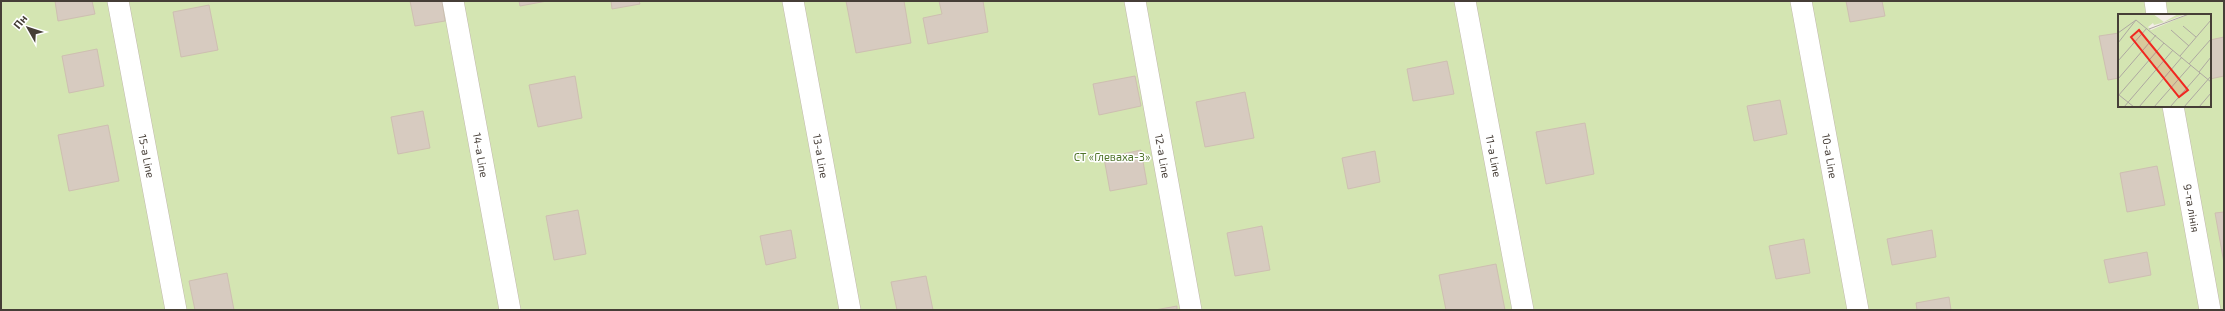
<svg xmlns="http://www.w3.org/2000/svg" width="2225" height="311" font-family="'Exo 2',sans-serif">
<style>
.green{fill:#d4e5b2;fill-rule:evenodd}
.building{fill:#d7cbc0;stroke:#cebfb1}
.lines{fill:none;stroke-linecap:round;stroke-linejoin:round}
.lane-casing{stroke:#c1b8ad;stroke-width:22}
.lane{stroke:#fff;stroke-width:21}
.labels{text-anchor:middle;dominant-baseline:central;stroke-width:3;stroke-linejoin:round;paint-order:stroke}
.street-label{font-size:11px;fill:#463e37;stroke:#fff}
.park-label{font-size:11px;fill:#50752c;stroke:#fff}
.inset-road{fill:none;stroke:#aea8a1;stroke-width:1}
.view{fill:#f02821;fill-opacity:0.15;stroke:#f02821;stroke-width:2}
.inset-edge{fill:none;stroke:#463e37;stroke-width:2}
</style>
<rect width="100%" height="100%" fill="#f3eee7"/>
<path class="green" d="M1 1H2224V310H1ZM2119 15H2210V106H2119Z"/>
<path class="building" d="M55 1H92L95 14 58 21Z
M410 1H442L445 21 415 26Z
M519 1H547L520 6Z
M611 1H639L640 4 612 9Z
M846 1H904L911 43 856 53Z
M939 1H983L988 32 928 44 923 18 942 14Z
M1846 1H1882L1885 16 1850 22Z
M209 5 218 50 181 57 173 12Z
M2119 33V78L2108 80 2099 36Z
M2224 37V76L2210 79V40Z
M97 49 104 86 69 93 62 56Z
M1447 61 1454 94 1413 101 1407 69Z
M575 76 582 118 538 127 529 85Z
M1135 76 1141 106 1099 115 1093 84Z
M1245 92 1254 138 1205 147 1196 102Z
M1780 100 1787 134 1754 141 1747 106Z
M423 111 430 148 398 154 391 117Z
M1585 123 1594 174 1546 184 1536 132Z
M108 125 119 181 69 191 58 135Z
M1141 150 1147 184 1110 191 1104 158Z
M1375 151 1380 182 1348 189 1342 158Z
M2157 166 2165 205 2127 212 2120 173Z
M578 210 586 254 554 260 546 216Z
M2224 212V263L2215 213Z
M1262 226 1270 270 1235 276 1227 233Z
M791 230 796 258 766 265 760 236Z
M1932 230 1936 257 1892 265 1887 239Z
M1804 239 1810 273 1776 279 1769 246Z
M2147 252 2151 275 2109 283 2104 260Z
M1496 264 1505 310H1446L1439 275Z
M227 273 234 310H195L189 281Z
M926 276 933 310H897L891 282Z
M1949 297 1951 310H1917L1916 303Z
M1177 306V310H1155Z"/>
<g class="lines">
<defs>
<path id="lane" d="M118 1 176 310
M453 1 510 310
M793 1 850 310
M1135 1 1191 310
M1465 1 1523 310
M1801 1 1858 310
M2155 1 2157 15
M2173 106 2210 310"/>
</defs>
<use href="#lane" class="lane-casing"/>
<use href="#lane" class="lane"/>
</g>
<g class="labels">
<g class="street-label">
<text transform="translate(481 155) rotate(80)">14-a Line</text>
<text transform="translate(147 156) rotate(79)">15-a Line</text>
<text transform="translate(821 156) rotate(80)">13-a Line</text>
<text transform="translate(1163 156) rotate(80)">12-a Line</text>
<text transform="translate(1494 156) rotate(79)">11-a Line</text>
<text transform="translate(1830 156) rotate(80)">10-a Line</text>
<text transform="translate(2192 208) rotate(80)">9-та лінія</text>
</g>
<g class="park-label">
<text x="1112" y="156">СТ «Глеваха-3»</text>
</g>
</g>
<g transform="translate(2118 14)">
<rect width="93" height="93" fill="#f3eee7"/>
<path d="M0 0H35L46 8 60 0H68L47 8 36 11 35 9 30 13 33 16 71 0H93V93H0Z" fill="#d4e5b2"/>
<path class="inset-road" d="M18 6 93 68M65 12 78 23M31 15 71 0M53 16 71 32M0 19 18 6M0 29 18 6M62 42 93 6M0 47 29 14M71 50 93 25M81 58 93 43M0 65 38 21M1 81 16 93M0 82 46 29M6 93 55 36M21 93 64 43M36 93 73 51M52 93 82 59M66 93 93 62M81 93 93 79"/>
<path class="view" d="M21 16 70 76 61 83 13 23Z"/>
<rect width="93" height="93" class="inset-edge"/>
</g>
<rect width="2225" height="311" fill="none" stroke="#463e37" stroke-width="4"/>
<g transform="translate(28 28) rotate(309)" stroke="#ffffff" stroke-width="3" paint-order="stroke">
<path d="M0-3L7 15L0 10L-7 15Z" fill="#463e37"/>
<text y="-6" font-size="11" font-weight="bold" text-anchor="middle" fill="#463e37">Пн</text>
</g>
</svg>
